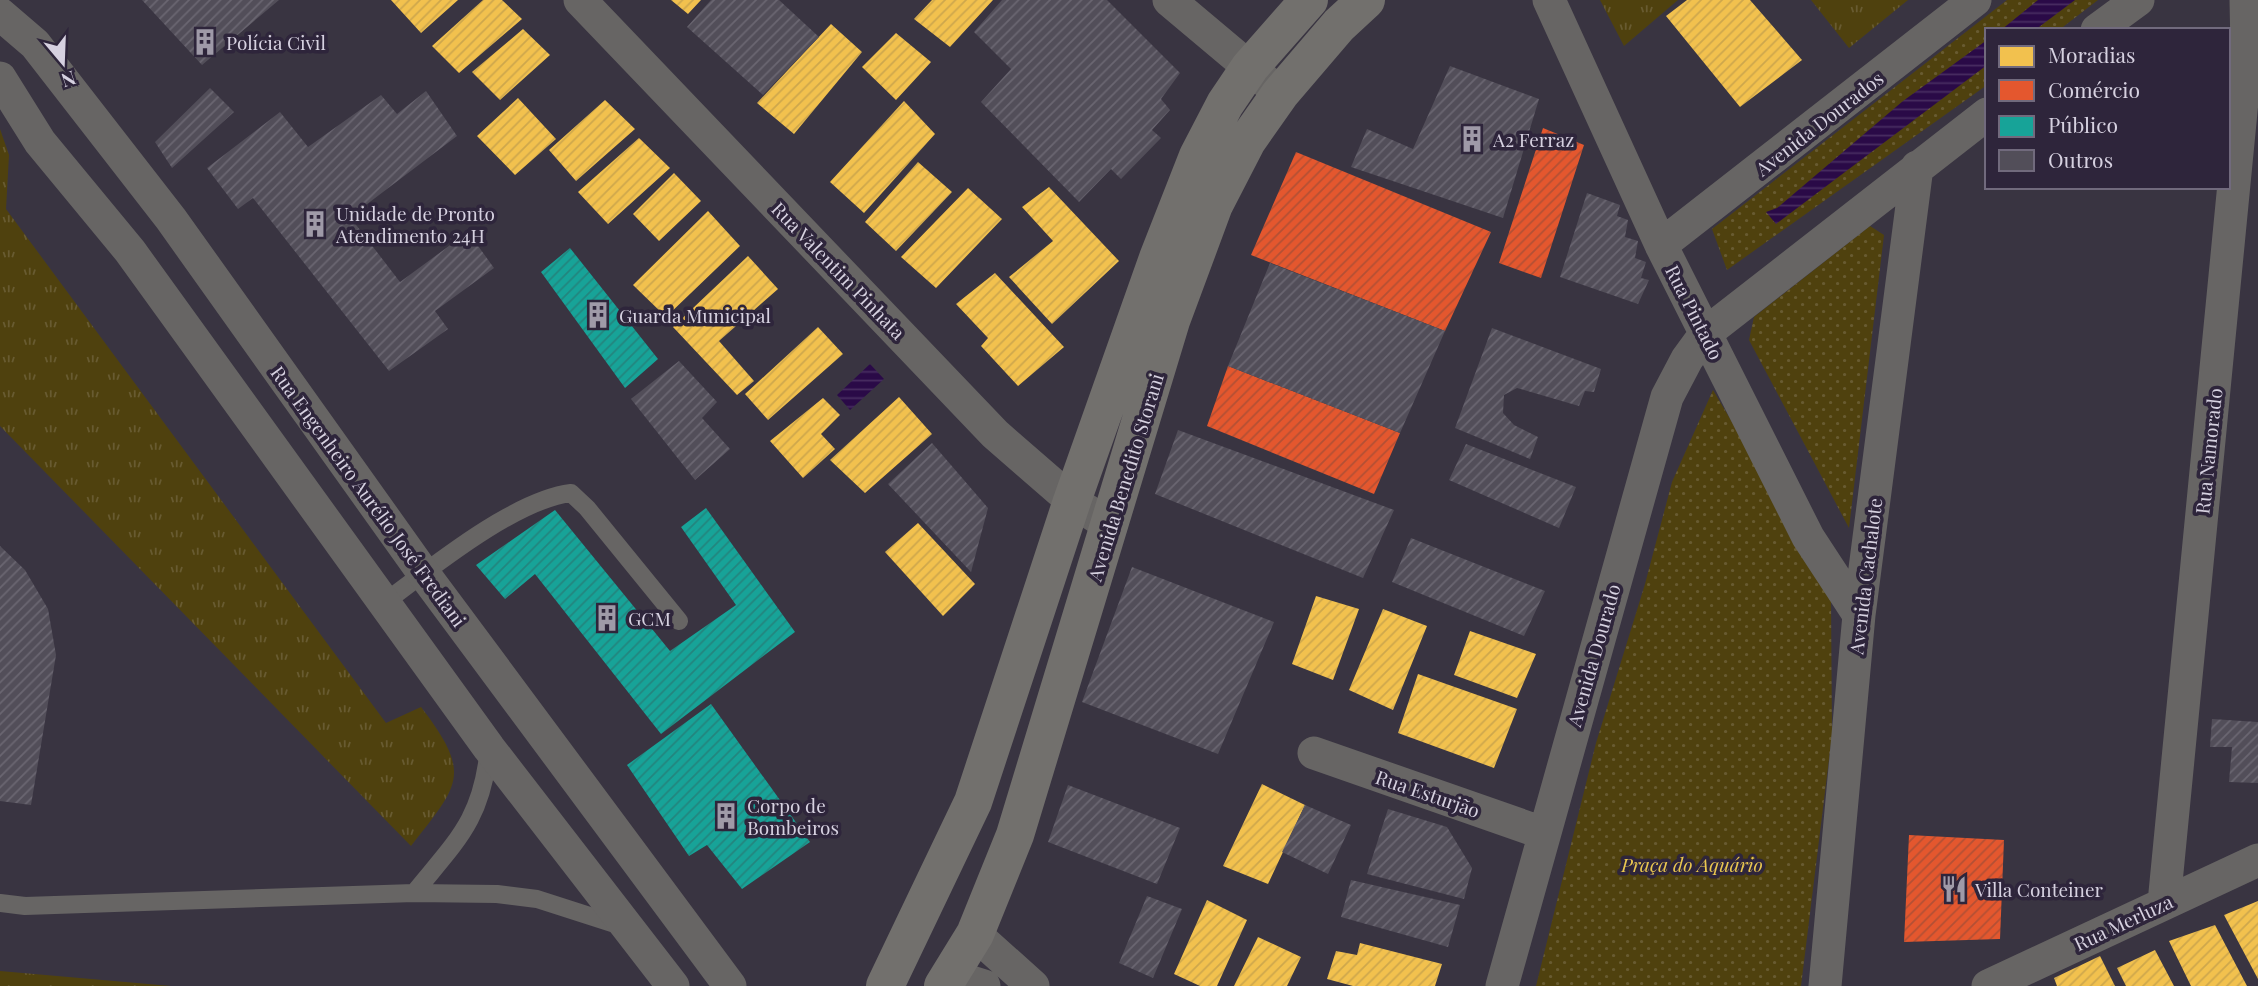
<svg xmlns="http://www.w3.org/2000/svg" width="2258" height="986" font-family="'Playfair Display',serif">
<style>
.grass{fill:url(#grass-tufts)}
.park{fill:url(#park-dots)}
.water{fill:url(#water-rules)}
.homes{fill:url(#homes-hatch)}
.shops{fill:url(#shops-hatch)}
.public{fill:url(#public-hatch)}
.building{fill:url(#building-hatch)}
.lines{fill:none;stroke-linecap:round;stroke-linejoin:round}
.lane{stroke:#676564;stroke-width:18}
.street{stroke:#676564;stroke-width:33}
.secondary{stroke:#72706d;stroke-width:38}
.labels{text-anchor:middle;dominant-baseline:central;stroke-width:7;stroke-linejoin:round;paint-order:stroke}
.poi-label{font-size:19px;fill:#d6d1e0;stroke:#2e253b;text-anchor:start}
.street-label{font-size:19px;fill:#d6d1e0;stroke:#2e253b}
.park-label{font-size:19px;font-style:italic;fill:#eac750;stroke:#2e253b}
</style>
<defs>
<pattern id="grass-tufts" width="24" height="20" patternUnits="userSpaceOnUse" patternTransform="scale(1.75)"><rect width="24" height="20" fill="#4f410e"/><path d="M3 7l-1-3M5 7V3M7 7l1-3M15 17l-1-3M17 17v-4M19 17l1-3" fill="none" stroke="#685b31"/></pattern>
<pattern id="park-dots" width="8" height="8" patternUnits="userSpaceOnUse" patternTransform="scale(1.75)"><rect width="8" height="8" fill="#4f410e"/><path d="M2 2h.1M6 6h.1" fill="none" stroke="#685b31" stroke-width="1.8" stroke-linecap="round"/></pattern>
<pattern id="water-rules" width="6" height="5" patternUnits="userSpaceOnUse" patternTransform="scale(1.75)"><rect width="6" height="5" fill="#2a0a47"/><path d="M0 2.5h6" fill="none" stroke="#482d61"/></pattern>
<pattern id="homes-hatch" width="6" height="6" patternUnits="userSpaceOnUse" patternTransform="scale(1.75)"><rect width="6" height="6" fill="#f2c14e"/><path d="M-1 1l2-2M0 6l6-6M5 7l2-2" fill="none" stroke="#cea74c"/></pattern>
<pattern id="shops-hatch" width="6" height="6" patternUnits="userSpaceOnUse" patternTransform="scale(1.75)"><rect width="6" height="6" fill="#e4572e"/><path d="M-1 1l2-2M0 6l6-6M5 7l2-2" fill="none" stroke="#b35034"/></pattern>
<pattern id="public-hatch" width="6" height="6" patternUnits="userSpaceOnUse" patternTransform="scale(1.75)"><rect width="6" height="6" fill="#17a398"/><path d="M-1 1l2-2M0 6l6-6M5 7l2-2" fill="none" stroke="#23857e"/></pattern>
<pattern id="building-hatch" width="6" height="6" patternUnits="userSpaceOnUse" patternTransform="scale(1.75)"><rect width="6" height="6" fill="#524e59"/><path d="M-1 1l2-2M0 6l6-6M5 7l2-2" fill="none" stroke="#6a6671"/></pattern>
</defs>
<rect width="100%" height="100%" fill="#393441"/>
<path class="grass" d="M1600 0H1678L1624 46Z
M1811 0H1908L1849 48Z
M0 129 9 155 6 209 386 723 421 707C473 775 459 784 411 846L0 426Z
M0 971 171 986H0Z"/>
<path class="park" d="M2007 0H2098L2059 30H1987V85L1727 270 1712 229Z
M1870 226 1884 235 1849 528 1749 340 1754 317Z
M1713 390 1767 481 1831 601 1832 735 1801 986H1536L1596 743 1645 584 1672 482Z"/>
<path class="water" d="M2038 0H2075L2035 30H2001Z
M1987 40V65L1776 224 1766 212 1777 208 1903 101Z
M870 364 884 379 850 410 837 395Z"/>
<path class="homes" d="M391 0H458L421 33Z
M483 0H502L522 19 459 73 432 46Z
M671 0H701L688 14Z
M932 0H993L950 47 914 19Z
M1687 0H1750L1802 60 1740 107 1666 16Z
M831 24 862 52 794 134 757 103Z
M523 29 550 55 500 100 472 72Z
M896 33 931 62 896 100 862 67Z
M518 98 556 139 515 175 477 136Z
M605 100 635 129 576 181 549 150Z
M904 101 935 134 864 213 830 182Z
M639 138 670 168 608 224 578 192Z
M918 162 952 192 896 251 865 222Z
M674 173 701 201 659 241 633 214Z
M1049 187 1119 261 1052 324 1009 277 1053 241 1022 207Z
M968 188 1002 219 936 288 901 257Z
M708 211 740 246 666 317 633 285Z
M748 256 778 289 719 341 754 381 737 395 673 327Z
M995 273 1064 347 1018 386 981 346 988 338 956 304Z
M818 327 843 354 768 420 745 394Z
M899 397 932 434 865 493 830 460Z
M823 398 840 415 821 434 835 449 803 478 770 441Z
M918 523 975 584 943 616 885 552Z
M1316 596 1359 609 1333 680 1292 664Z
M1383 609 1427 626 1393 710 1349 690Z
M1470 631 1536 654 1517 698 1454 675Z
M1418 674 1517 709 1494 768 1398 733Z
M1262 784 1305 805 1268 884 1223 866Z
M1207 900 1247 920 1217 986H1200L1174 974Z
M2258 901V979L2224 915Z
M2215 925 2247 986H2191L2169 941Z
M1258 937 1301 957 1287 986H1234Z
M1360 943 1442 964 1435 986H1353L1327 979 1336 951 1357 955Z
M2155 950 2174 986H2126L2117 968Z
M2100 956 2115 986H2057L2054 978Z"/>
<path class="shops" d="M1543 128 1584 145 1541 278 1499 263Z
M1296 152 1491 232 1445 331 1251 255Z
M1228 366 1400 433 1374 494 1207 426Z
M1909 835 2004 840 2000 939 1904 942Z"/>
<path class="public" d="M570 248 658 359 625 388 541 272Z
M706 508 795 632 661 734 535 574 505 599 476 565 555 510 670 651 736 605 681 527Z
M711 704 810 842 742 889 707 845 689 856 627 765Z"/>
<path class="building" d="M142 0H279L202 65Z
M711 0H779L819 37 763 95 687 27Z
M1002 0H1107L1180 73 1161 99 1170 110 1152 130 1161 138 1121 179 1111 169 1079 202 981 102 1011 69 974 32Z
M1450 66 1539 99 1503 218 1351 167 1367 129 1413 149Z
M210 88 234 112 172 168 155 142Z
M426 91 457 136 350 217 400 282 468 232 494 268 435 311 448 329 389 371 253 198 238 209 207 168 280 112 308 147 381 95 397 114Z
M1587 193 1620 205 1617 216 1628 220 1625 237 1638 241 1635 258 1646 262 1641 278 1649 280 1638 304 1560 277Z
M1270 263 1445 331 1400 433 1228 366Z
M1492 328 1601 369 1594 392 1585 391 1579 406 1517 388 1504 395 1503 413 1514 425 1538 437 1530 459 1455 428Z
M679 361 717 402 702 418 730 449 695 480 631 399Z
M1178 430 1394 510 1363 578 1155 494Z
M932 443 988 508 971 572 888 484Z
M1466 444 1576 487 1559 528 1449 480Z
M1411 538 1545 591 1524 636 1392 582Z
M0 546 25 570 48 609 56 655 31 805 0 801Z
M1132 567 1274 622 1218 754 1082 702Z
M2212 719 2258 722V783L2229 782 2232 747H2210Z
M1068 785 1180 828 1157 884 1048 842Z
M1305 805 1351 825 1328 874 1282 852Z
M1388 809 1447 827 1472 868 1464 899 1367 874Z
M1351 880 1460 905 1448 947 1341 917Z
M1147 896 1182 909 1153 978 1119 963Z"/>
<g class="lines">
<path class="lane" d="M384 603C431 568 514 500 571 493L587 508 679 621
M414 893C457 840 482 820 489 748
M0 903 25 906 414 893 497 894 537 899 621 926"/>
<path class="street" d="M580 0 995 434 1072 501 1111 526
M1169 0 1269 84
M1549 0 1661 245 1808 537 1859 615
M0 14 35 44 171 219 424 574 730 986
M2097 30 2138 0
M0 78 40 142 130 251 489 748 673 986
M1661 245 1975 0
M1314 753 1543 833
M2164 903 2247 50 2246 0
M975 934 1033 986
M949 975 984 986
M1502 986 1667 397 1687 359 1706 333 1987 114
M1825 986 1859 615 1917 167
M1988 986 2258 860"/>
<path class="secondary" d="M885 986 973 802 1072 501 1158 258 1198 156 1225 104 1250 67 1309 0
M943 986 975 934 1015 835 1171 321 1214 205 1247 141 1280 94 1339 25 1366 0"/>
</g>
<defs>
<symbol id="building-bare" viewBox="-9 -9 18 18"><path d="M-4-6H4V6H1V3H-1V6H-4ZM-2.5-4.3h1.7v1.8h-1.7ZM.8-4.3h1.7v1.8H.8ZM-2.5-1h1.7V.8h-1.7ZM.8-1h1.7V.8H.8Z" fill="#9f9aa8" stroke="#2e253b" stroke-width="2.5" paint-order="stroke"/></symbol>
<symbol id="restaurant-bare" viewBox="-9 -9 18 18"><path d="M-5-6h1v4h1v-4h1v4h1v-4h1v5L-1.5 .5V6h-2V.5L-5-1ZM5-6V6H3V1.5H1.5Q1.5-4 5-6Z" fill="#9f9aa8" stroke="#2e253b" stroke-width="2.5" paint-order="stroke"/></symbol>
</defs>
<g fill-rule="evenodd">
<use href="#building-bare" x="186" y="23" width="38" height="38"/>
<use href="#building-bare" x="1453" y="120" width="38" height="38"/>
<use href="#building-bare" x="296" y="205" width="38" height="38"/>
<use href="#building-bare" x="579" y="296" width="38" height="38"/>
<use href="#building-bare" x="588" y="599" width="38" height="38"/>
<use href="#building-bare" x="707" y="797" width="38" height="38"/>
<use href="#restaurant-bare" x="1935" y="870" width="38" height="38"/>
</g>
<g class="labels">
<g class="poi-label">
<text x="226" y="42">Polícia Civil</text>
<text x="1493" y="139">A2 Ferraz</text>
<text x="336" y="213">Unidade de Pronto<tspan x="336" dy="22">Atendimento 24H</tspan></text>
<text x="619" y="315">Guarda Municipal</text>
<text x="628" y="618">GCM</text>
<text x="747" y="805">Corpo de<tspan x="747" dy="22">Bombeiros</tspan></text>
<text x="1975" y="889">Villa Conteiner</text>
</g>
<g class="street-label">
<text transform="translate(1819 123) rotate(-38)">Avenida Dourados</text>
<text transform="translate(839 270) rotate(46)">Rua Valentim Pinhata</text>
<text transform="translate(1695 312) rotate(63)">Rua Pintado</text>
<text transform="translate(2208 451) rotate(-84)">Rua Namorado</text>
<text transform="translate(1125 477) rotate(-73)">Avenida Benedito Storani</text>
<text transform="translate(369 496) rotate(54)">Rua Engenheiro Aurélio José Frediani</text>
<text transform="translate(1865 576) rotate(-83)">Avenida Cachalote</text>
<text transform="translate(1593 655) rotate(-74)">Avenida Dourado</text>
<text transform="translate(1428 793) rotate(19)">Rua Esturjão</text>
<text transform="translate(2123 922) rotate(-25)">Rua Merluza</text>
</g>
<g class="park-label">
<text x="1692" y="864">Praça do Aquário</text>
</g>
</g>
<rect x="1985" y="28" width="245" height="161" fill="#2e253b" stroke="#716a7d" stroke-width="2"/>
<rect x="1999" y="46" width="35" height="21" fill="#f2c14e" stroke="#716a7d" stroke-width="2"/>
<text x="2048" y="63" font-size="21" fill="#d6d1e0">Moradias</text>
<rect x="1999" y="80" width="35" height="21" fill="#e4572e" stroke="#716a7d" stroke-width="2"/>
<text x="2048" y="98" font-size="21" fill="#d6d1e0">Comércio</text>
<rect x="1999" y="116" width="35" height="21" fill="#17a398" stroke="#716a7d" stroke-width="2"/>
<text x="2048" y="133" font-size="21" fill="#d6d1e0">Público</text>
<rect x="1999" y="150" width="35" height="21" fill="#524e59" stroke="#716a7d" stroke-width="2"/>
<text x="2048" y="168" font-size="21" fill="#d6d1e0">Outros</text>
<g transform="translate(63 63) rotate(161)" stroke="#2e253b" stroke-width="5" paint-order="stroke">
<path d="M0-5L12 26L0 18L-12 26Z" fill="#d6d1e0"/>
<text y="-10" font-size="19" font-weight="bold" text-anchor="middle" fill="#d6d1e0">N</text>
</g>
</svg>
